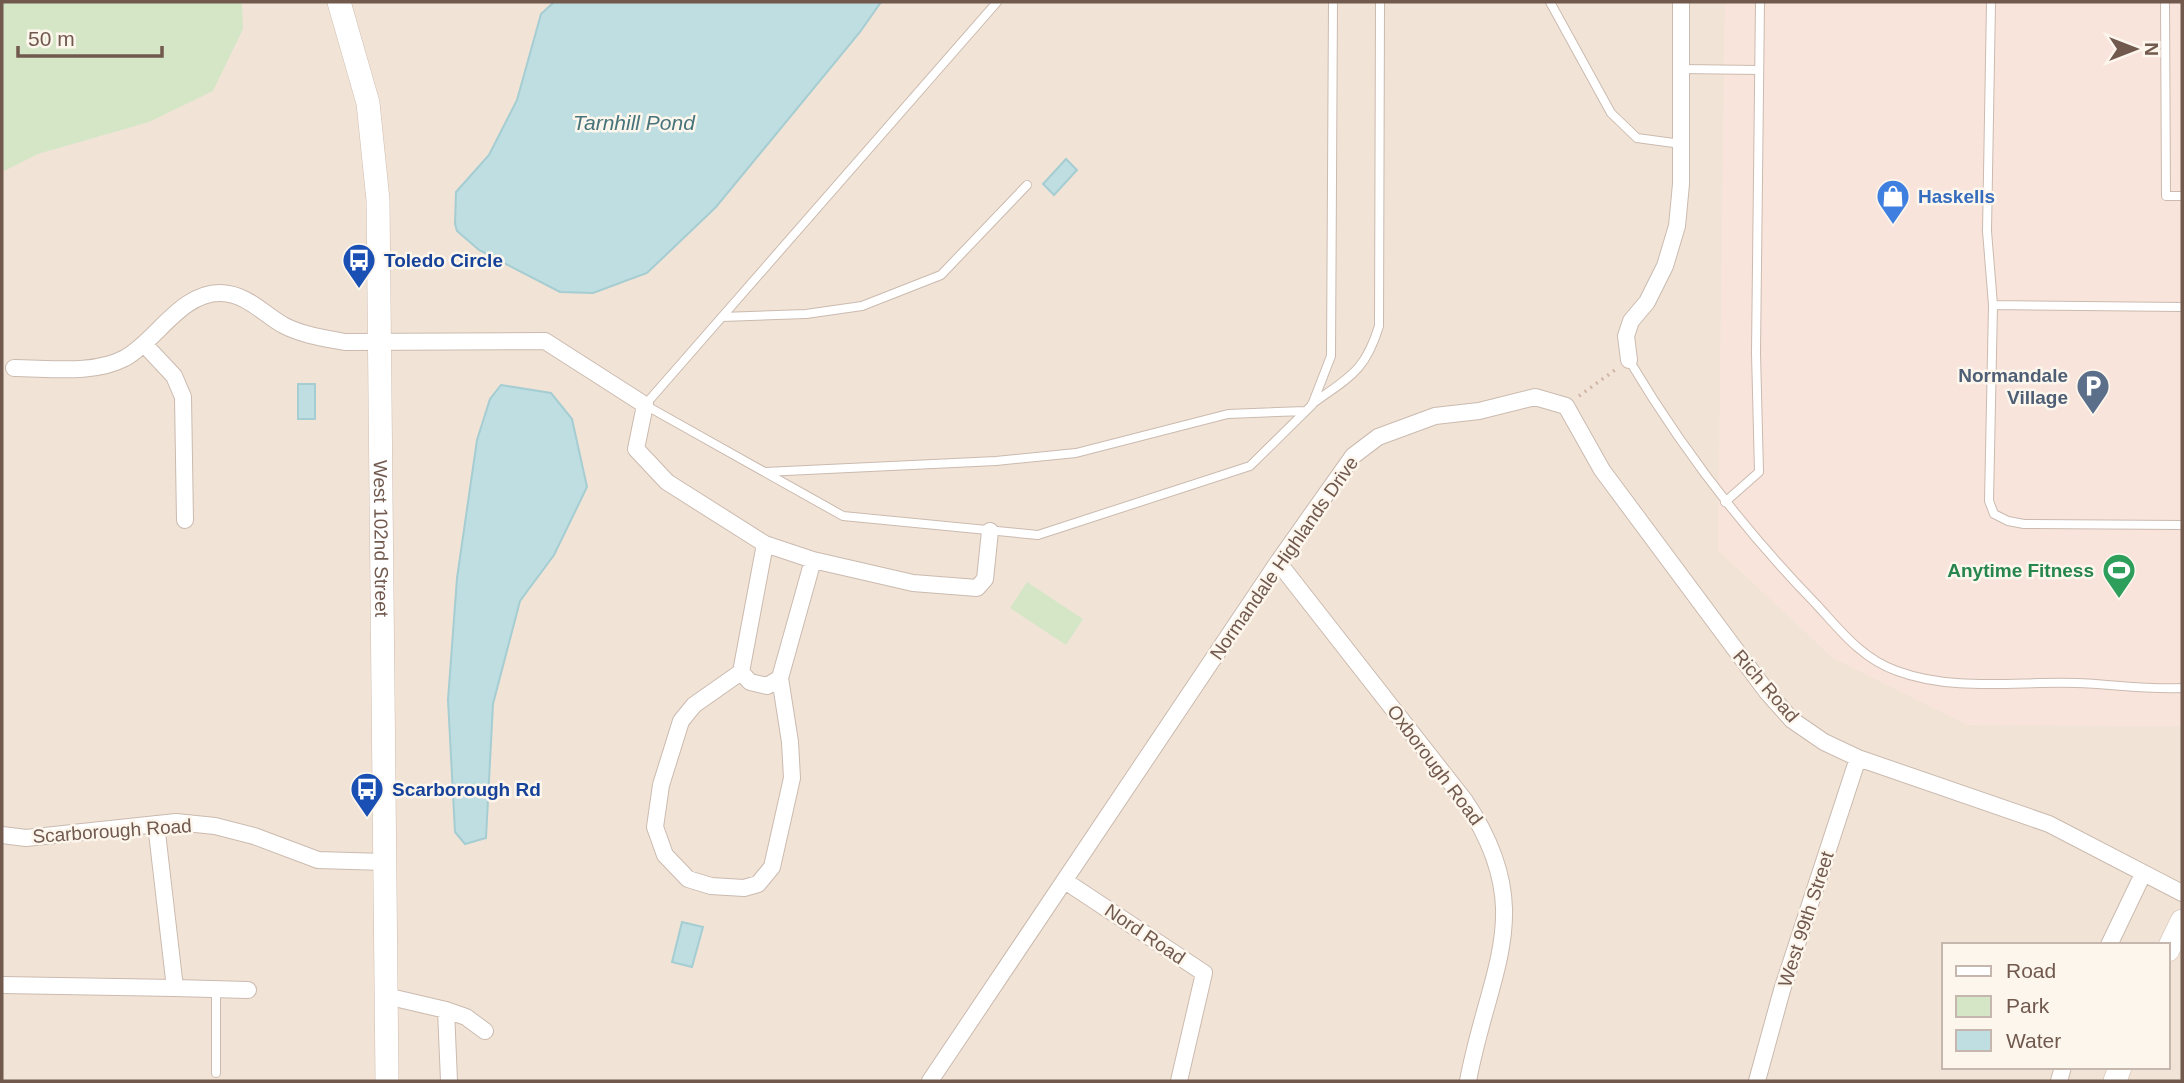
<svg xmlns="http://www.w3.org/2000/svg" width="2184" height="1083" font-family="Arial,sans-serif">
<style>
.residential{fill:#f1e4d7;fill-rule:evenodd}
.commercial{fill:#f9e4dc}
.green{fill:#d5e6c7}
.water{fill:#bedee1;stroke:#a5cdd2;stroke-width:2}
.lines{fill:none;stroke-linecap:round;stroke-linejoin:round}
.lane-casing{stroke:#cbbaaf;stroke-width:10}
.street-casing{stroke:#cbbaaf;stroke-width:18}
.secondary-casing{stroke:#cfbcaf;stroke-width:24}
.path{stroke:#d1b5a5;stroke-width:3.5;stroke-dasharray:2 5;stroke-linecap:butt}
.lane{stroke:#fff;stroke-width:8}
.street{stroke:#fff;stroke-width:16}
.secondary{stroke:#fff;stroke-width:23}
.labels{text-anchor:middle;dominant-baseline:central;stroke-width:5;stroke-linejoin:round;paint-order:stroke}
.shop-label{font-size:19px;font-weight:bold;fill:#366cbe;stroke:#fdf6ed;text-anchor:start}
.transit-label{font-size:19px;font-weight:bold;fill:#164399;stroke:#fdf6ed;text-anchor:start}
.service-label{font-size:19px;font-weight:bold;fill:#4e5e75;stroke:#fdf6ed;text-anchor:end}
.street-label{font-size:19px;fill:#71594e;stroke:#fdf6ed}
.leisure-label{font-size:19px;font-weight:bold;fill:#27864d;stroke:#fdf6ed;text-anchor:end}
.water-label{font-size:21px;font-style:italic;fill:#47747b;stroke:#fdf6ed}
</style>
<rect width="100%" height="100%" fill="#faf2e7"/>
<path class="residential" d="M2 2H2182V1081H2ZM1944 945H2168V1067H1944Z"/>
<path class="commercial" d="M1725 2H2182V726L1968 725 1833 658 1718 550Z"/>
<path class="green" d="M2 2H242L243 29 213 91 149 122 38 154 2 172Z
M1027 582 1083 619 1066 645 1010 608Z"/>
<path class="water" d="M554 2H881L860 32 716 207 647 273 593 293 560 292 479 250 457 231 455 224 456 192 489 155 517 100 541 14Z
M1066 159 1077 170 1054 195 1043 184Z
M298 384H315V419H298Z
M501 385 551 393 572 419 587 487 554 555 520 601 493 704 486 838 465 844 455 832 448 700 457 578 477 440 490 399Z
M682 922 703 927 692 967 672 962Z"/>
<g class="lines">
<defs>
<path id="lane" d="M997 2 645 405 843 516 1038 535 1250 466 1312 405 1331 356 1333 2
M1550 2 1611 113 1637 138 1681 144
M1991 2 1987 231 1993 305 1989 501 1994 514 2008 521 2024 524 2182 525
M2165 2 2166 196H2182
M1681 69 1759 70
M1993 305 2182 307
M722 317 806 314 862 306 941 275 1027 185
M1629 360C1682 449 1743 529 1816 604 1840 630 1862 659 1897 671 1954 692 2017 681 2076 683 2111 684 2147 690 2182 688
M1312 404C1349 377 1365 372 1379 326L1380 2
M765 472 996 461 1076 453 1228 414 1305 411
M1725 502 1759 472 1756 353 1760 2
M216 989V1073"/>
<path id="street" d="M144 344 174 376 183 397 185 520
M1629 360 1626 336 1631 321 1647 302 1665 266 1677 226 1681 184V2
M14 368C49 368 93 375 125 358 157 340 181 292 221 293 247 294 262 313 283 325 302 335 324 338 345 342L545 341 645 405 636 449 667 482 765 544 741 672 750 682 767 686 780 678 813 560 913 583 977 588 985 579 990 531
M765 544 813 560
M1278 562 1465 801C1539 911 1489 968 1468 1081
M741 672 694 705 681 721 661 785 655 827 665 855 688 879 711 886 744 888 758 884 772 867 792 778 790 742 780 678
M2 835 26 838 176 822 215 826 254 836 318 860 384 862
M1065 881 1204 973 1179 1081
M2109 945 2143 874
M2 985 175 988 156 824
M175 988 248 990
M386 996 446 1010 449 1081
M446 1010 466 1017 485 1031
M930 1081 1278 562 1353 456 1378 437 1435 416 1479 411 1535 397 1566 406 1602 470 1767 692 1792 720 1824 742 1858 758 2049 824 2182 893
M1757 1081 1782 990 1858 758
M2059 1081 2063 1067"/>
<g id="secondary">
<path id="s1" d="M339 2 368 103 378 200 387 1081"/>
<path d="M2168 950 2182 921"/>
<path d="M2115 1081 2120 1067"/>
</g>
</defs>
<use href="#lane" class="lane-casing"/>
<use href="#street" class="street-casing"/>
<use href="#secondary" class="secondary-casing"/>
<path class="path" d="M1579 396 1615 370"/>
<use href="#lane" class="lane"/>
<use href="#street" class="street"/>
<use href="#secondary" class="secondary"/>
</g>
<defs>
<symbol id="shop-pin" viewBox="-11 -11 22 30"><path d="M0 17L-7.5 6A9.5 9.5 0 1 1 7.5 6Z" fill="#3f7fe0" stroke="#fdf6ed"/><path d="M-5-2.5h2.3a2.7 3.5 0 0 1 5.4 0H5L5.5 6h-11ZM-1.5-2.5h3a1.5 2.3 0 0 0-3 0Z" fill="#fff"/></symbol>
<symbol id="bus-pin" viewBox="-11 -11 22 30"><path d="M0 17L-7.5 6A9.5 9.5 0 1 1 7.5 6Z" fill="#1a4fb4" stroke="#fdf6ed"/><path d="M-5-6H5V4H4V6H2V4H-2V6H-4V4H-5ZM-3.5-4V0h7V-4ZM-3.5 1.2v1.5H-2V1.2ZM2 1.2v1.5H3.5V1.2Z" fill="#fff"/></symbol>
<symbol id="parking-pin" viewBox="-11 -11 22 30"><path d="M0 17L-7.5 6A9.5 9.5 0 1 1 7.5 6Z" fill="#5c6f8a" stroke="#fdf6ed"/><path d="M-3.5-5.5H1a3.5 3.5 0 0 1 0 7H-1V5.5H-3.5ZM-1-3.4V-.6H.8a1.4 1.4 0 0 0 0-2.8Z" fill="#fff"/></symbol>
<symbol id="stadium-pin" viewBox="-11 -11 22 30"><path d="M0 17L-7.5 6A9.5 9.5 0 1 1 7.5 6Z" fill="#2e9e5b" stroke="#fdf6ed"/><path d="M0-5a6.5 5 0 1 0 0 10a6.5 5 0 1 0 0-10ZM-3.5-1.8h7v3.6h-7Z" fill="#fff"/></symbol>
</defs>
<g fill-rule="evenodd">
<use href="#shop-pin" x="1874" y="177" width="38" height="52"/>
<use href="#bus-pin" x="340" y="241" width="38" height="52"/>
<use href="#parking-pin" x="2074" y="367" width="38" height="52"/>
<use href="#stadium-pin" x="2100" y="551" width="38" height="52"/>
<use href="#bus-pin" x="348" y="770" width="38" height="52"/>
</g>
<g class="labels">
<g class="shop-label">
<text x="1918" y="196">Haskells</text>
</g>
<g class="transit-label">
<text x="384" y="260">Toledo Circle</text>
<text x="392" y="789">Scarborough Rd</text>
</g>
<g class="service-label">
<text x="2068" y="375">Normandale<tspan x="2068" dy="22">Village</tspan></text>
</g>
<g class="street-label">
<text stroke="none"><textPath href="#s1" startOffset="541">West 102nd Street</textPath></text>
<text transform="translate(1284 558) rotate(-55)">Normandale Highlands Drive</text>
<text transform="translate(1766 686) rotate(49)">Rich Road</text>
<text transform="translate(1435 765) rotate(53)">Oxborough Road</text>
<text transform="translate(112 831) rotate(-4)">Scarborough Road</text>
<text transform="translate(1806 919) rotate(-72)">West 99th Street</text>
<text transform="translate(1145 934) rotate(34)">Nord Road</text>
</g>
<g class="leisure-label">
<text x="2094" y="570">Anytime Fitness</text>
</g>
<g class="water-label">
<text x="634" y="122">Tarnhill Pond</text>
</g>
</g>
<rect width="2184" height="1083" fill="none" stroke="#71594e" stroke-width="7"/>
<rect x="1942" y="943" width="228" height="126" fill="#fdf6ed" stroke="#c5b7ad" stroke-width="2"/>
<rect x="1956" y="966" width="35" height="10" fill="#ffffff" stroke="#c5b7ad" stroke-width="2"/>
<text x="2006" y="978" font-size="21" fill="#71594e">Road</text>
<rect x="1956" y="996" width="35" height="21" fill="#d5e6c7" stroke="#c5b7ad" stroke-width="2"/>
<text x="2006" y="1013" font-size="21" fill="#71594e">Park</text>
<rect x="1956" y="1030" width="35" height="21" fill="#bedee1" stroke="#c5b7ad" stroke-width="2"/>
<text x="2006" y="1048" font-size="21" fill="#71594e">Water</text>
<g transform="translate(2135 49) rotate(90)" stroke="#fdf6ed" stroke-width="5" paint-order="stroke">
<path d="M0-5L12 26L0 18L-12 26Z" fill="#71594e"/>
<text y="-10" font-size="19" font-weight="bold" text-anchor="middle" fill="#71594e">N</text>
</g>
<path d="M18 46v10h144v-10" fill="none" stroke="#71594e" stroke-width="3.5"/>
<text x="28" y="46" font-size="21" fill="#71594e" stroke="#fdf6ed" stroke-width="5" paint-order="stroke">50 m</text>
</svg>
